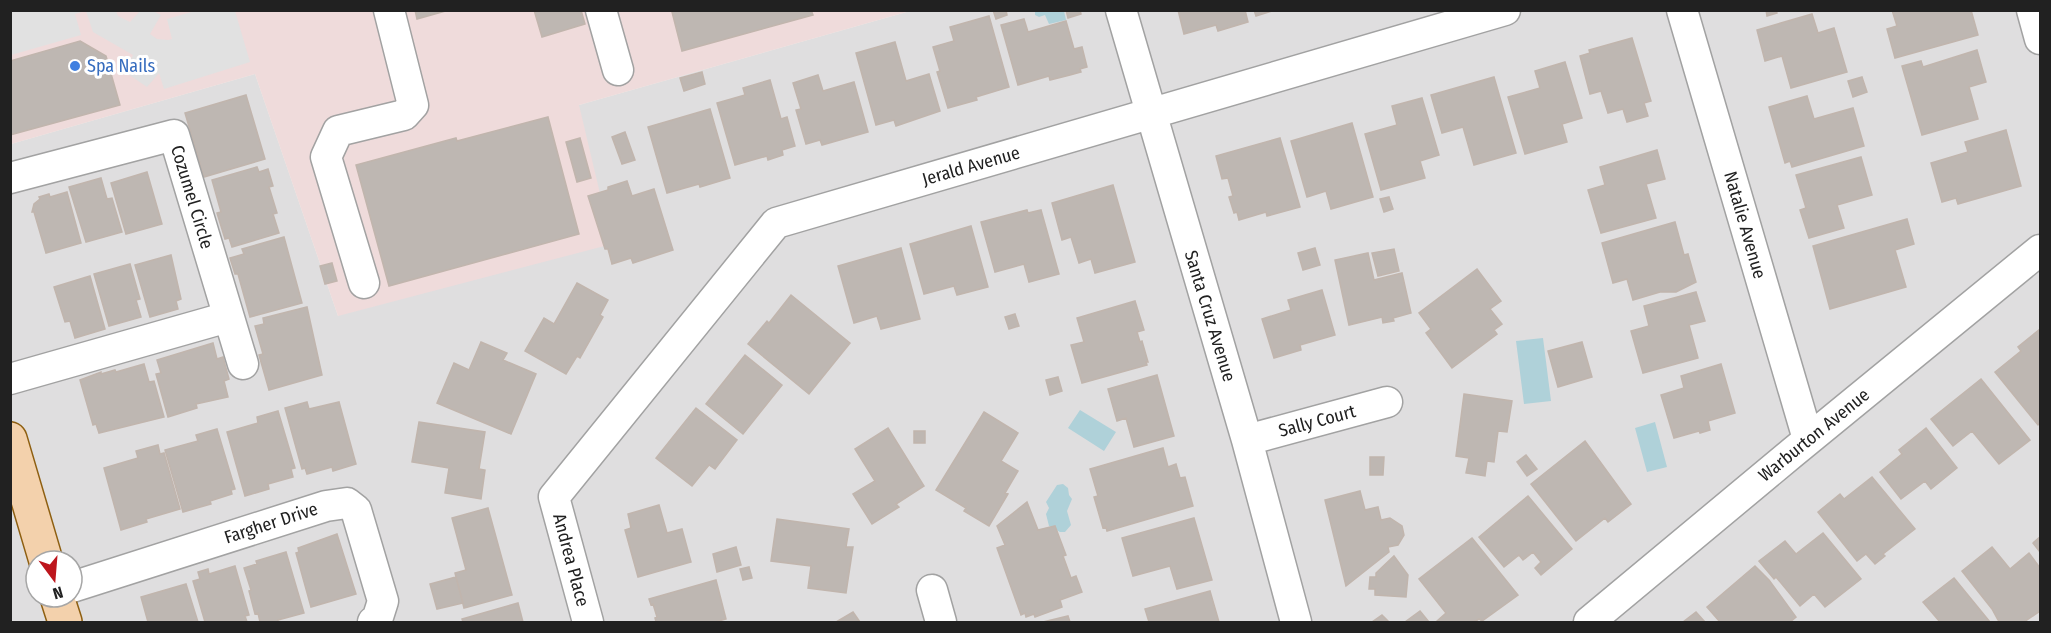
<svg xmlns="http://www.w3.org/2000/svg" width="2051" height="633" font-family="'Fira Sans Condensed',sans-serif">
<style>
.residential{fill:#dfdedf;fill-rule:evenodd}
.commercial{fill:#efdbdb}
.parking{fill:#e1e1e1}
.water{fill:#afd1d9}
.building{fill:#beb7b2;stroke:#c1b5ad;stroke-width:1.5}
.lines{fill:none;stroke-linecap:round;stroke-linejoin:round}
.minor-casing{stroke:#a2a2a2;stroke-width:33}
.major-casing{stroke:#8e5f11;stroke-width:36}
.minor{stroke:#fff;stroke-width:30}
.major{stroke:#f3d1ac;stroke-width:33}
.shop-dot{fill:#3f7fe0;stroke:#fff;stroke-width:2}
.labels{text-anchor:middle;dominant-baseline:central;stroke-width:6;stroke-linejoin:round;paint-order:stroke}
.shop-label{font-size:18px;fill:#366cbe;stroke:#fff;text-anchor:start}
.street-label{font-size:18px;fill:#212121;stroke:#fff}
</style>
<rect width="100%" height="100%" fill="#f1eee9"/>
<path class="residential" d="M910 11H2040V622H11V144L255 74 338 316 579 105ZM36 561H72V597H36Z"/>
<path class="commercial" d="M11 11H910L579 105 612 244 338 316 255 74 11 144Z"/>
<path class="parking" d="M11 10H85V11L75 14 81 35 11 55Z
M86 11H116L118 16 130 22 140 11H153L161 15 150 34 157 39 168 40 172 39 167 19 195 11H235L250 62 164 89 159 73 147 87 125 72 133 55 93 32Z"/>
<path class="water" d="M1035 11H1064L1066 20 1049 24 1045 15 1039 17 1035 15Z
M1543 338 1551 401 1524 404 1516 341Z
M1080 410 1116 432 1104 451 1068 428Z
M1655 422 1667 467 1647 472 1635 428Z
M1063 484 1068 488 1069 495 1072 499 1067 511 1071 525 1065 532H1060L1049 526 1046 514 1049 508 1046 502 1057 485Z"/>
<path class="building" d="M415 10H449L417 19Z
M534 10H581L585 24 542 37Z
M678 10H811L813 15 682 51 672 12Z
M993 10H1006L1007 15 996 19Z
M1066 10H1080L1081 14 1068 18Z
M1178 10H1245L1248 22 1218 31 1216 25 1184 34Z
M1254 10H1275L1256 16Z
M1766 10H1776L1777 13 1767 16Z
M1892 10H1971L1978 35 1895 58 1887 29 1897 26Z
M1812 14 1818 33 1834 28 1847 72 1791 88 1782 56 1765 61 1757 30Z
M989 16 1009 87 976 97 977 100 948 108 937 72 940 71 933 47 954 41 950 27Z
M1024 19 1028 32 1066 21 1074 49 1082 47 1087 67 1080 69 1081 72 1070 75 1050 80 1049 76 1018 85 1001 25Z
M1632 38 1651 101 1644 103 1648 116 1627 122 1623 109 1608 113 1601 91 1590 94 1580 56 1590 53 1589 50Z
M80 41 106 56 120 105 10 135V61Z
M895 42 906 81 929 74 940 111 896 126 894 120 876 125 856 53Z
M1977 50 1986 82 1969 87 1978 119 1922 135 1902 66 1921 61 1923 67Z
M1565 62 1582 118 1562 124 1567 142 1525 154 1508 97 1540 88 1535 71Z
M702 72 705 84 684 91 680 78Z
M818 75 823 91 854 82 868 132 822 145 820 140 806 144 796 110 801 109 793 83Z
M1494 77 1516 153 1474 165 1463 127 1442 133 1431 95Z
M1862 77 1867 92 1853 97 1848 81Z
M770 80 781 119 787 117 795 146 782 150 783 155 768 160 767 156 735 165 717 103 745 95 743 88Z
M246 95 265 159 204 177 185 113Z
M1807 96 1814 119 1853 108 1864 146 1792 167 1790 161 1785 163 1769 107Z
M1422 98 1439 155 1420 161 1425 178 1381 190 1365 134 1397 125 1392 106Z
M710 109 730 178 700 187 699 184 667 193 648 127Z
M548 117 579 234 389 286 356 165 456 138 457 141Z
M1352 123 1373 197 1331 209 1326 191 1307 197 1291 141Z
M2006 130 2021 186 1958 204 1956 198 1942 202 1931 163 1968 152 1965 142Z
M625 132 635 160 622 164 612 137Z
M580 138 591 178 577 182 566 142Z
M1280 138 1300 207 1267 216 1266 212 1239 220 1237 212 1234 213 1229 197 1233 196 1228 178 1222 179 1216 156Z
M1657 150 1665 179 1646 184 1656 218 1601 233 1588 190 1605 185 1600 167Z
M1861 157 1872 195 1837 205 1844 228 1809 238 1800 210 1806 208 1796 175Z
M257 167 259 172 268 169 273 186 269 187 277 213 273 214 279 233 232 247 229 238 225 239 217 213 221 212 212 180Z
M147 172 162 224 126 234 111 183Z
M101 178 107 199 112 198 122 232 86 242 69 187Z
M627 181 632 196 654 189 673 250 633 263 631 258 612 264 608 249H605L588 196 608 190V187Z
M1113 185 1135 262 1095 273 1091 259 1079 263 1071 237 1062 240 1052 203Z
M67 192 81 243 46 253 34 212H32L34 204 40 199 39 197 49 194 50 197Z
M1389 197 1393 209 1384 212 1380 199Z
M1027 210 1028 213 1041 210 1059 274 1029 282 1024 264 995 272 981 222Z
M1907 219 1914 244 1895 250 1906 287 1830 309 1813 246Z
M1675 222 1684 255 1688 254 1696 282 1676 292H1660L1633 300 1627 279 1613 283 1602 243Z
M971 226 988 287 957 295 954 286 924 294 910 244Z
M284 237 302 303 250 317 238 274H235L230 258 244 254 242 249Z
M901 248 920 319 881 329 877 316 854 323 838 266Z
M1315 248 1320 265 1303 270 1298 253Z
M1394 249 1399 271 1378 276 1372 253Z
M1368 253 1374 280 1402 273 1411 313 1393 318 1394 321 1383 323 1382 317 1349 325 1335 260Z
M171 255 181 299 176 301 178 309 150 317 135 265Z
M332 263 337 281 325 284 320 266Z
M130 264 140 299 136 300 141 317 109 326 94 274Z
M1477 269 1501 301 1490 309 1502 324 1494 330 1497 334 1452 368 1426 333 1431 329 1419 313Z
M90 276 105 329 75 338 70 321 65 322 54 287Z
M577 283 608 300 600 315 603 317 580 358 577 356 566 374 525 351 544 318 554 324Z
M1322 290 1335 335 1300 345 1301 350 1274 358 1262 319 1291 310 1288 300Z
M1696 292 1705 321 1689 325 1698 358 1643 373 1631 331 1649 326 1644 306Z
M791 295 850 343 809 394 748 344 767 321 769 323Z
M1135 301 1144 330 1137 332 1140 342 1142 341 1148 362H1146L1147 365 1082 383 1071 345 1084 342 1077 318Z
M307 307 322 375 269 390 259 355 263 354 255 326 264 324 263 318Z
M1015 314 1019 326 1009 329 1005 317Z
M2040 329V423L2038 425 1995 372 2021 351 2018 347Z
M481 342 507 353 503 360 536 374 511 434 437 403 454 363 469 370Z
M1582 342 1592 377 1558 387 1548 351Z
M213 343 217 359 223 357 229 379 224 381 228 397 196 404 197 408 168 417 156 374 161 373 157 360Z
M745 355 782 385 743 434 706 404Z
M144 364 149 382 154 381 164 417 99 433 96 424 93 425 80 380 101 372V374L115 370 116 372Z
M1721 364 1735 413 1708 421 1710 430 1700 433 1699 431 1674 438 1661 395 1684 388 1681 376Z
M1157 375 1174 436 1134 447 1126 418 1117 421 1108 389Z
M1058 377 1062 391 1050 395 1046 380Z
M1981 379 2030 440 1999 464 1972 431 1953 446 1931 419Z
M1464 394 1512 401 1507 432 1498 431 1494 462 1487 461 1485 476 1466 473 1469 458 1456 456Z
M307 402 309 409 339 402 356 464 333 471 332 467 307 474 305 468 302 469 285 408Z
M696 408 737 440 715 469 709 465 692 486 656 458Z
M278 411 295 468 291 469 293 477 268 484 269 489 245 496 227 432 258 423 257 417Z
M984 412 1018 433 1001 461 1018 471 1005 493 1008 494 989 526 964 511 966 508 936 490Z
M419 422 485 432 479 469 485 470 481 499 445 493 449 468 412 462Z
M888 428 924 486 896 504 899 507 872 524 853 494 875 481 855 449Z
M1926 428 1957 468 1931 489 1925 481 1901 499 1880 472 1902 454 1899 450Z
M217 429 235 489 231 490 232 494 210 501 211 504 183 512 165 450 198 441 196 435Z
M914 431H925V443H914Z
M1585 441 1631 504 1608 522 1605 518 1576 541 1531 484Z
M158 445 160 454 164 453 180 509 146 519 147 522 121 530 104 468 138 458 136 451Z
M1163 448 1168 467 1176 464 1180 478 1185 477 1193 506 1107 531 1106 527 1103 528 1094 497 1098 496 1090 469Z
M1526 455 1537 469 1527 476 1517 462Z
M1370 457H1384L1383 475H1370Z
M1872 477 1915 529 1883 554 1885 556 1875 564 1866 554 1857 561 1818 512 1840 494 1844 499Z
M1360 491 1365 510 1378 507 1381 520 1390 518 1402 526 1404 535 1398 545 1388 547 1389 552 1346 586 1325 500Z
M1528 496 1572 549 1541 575 1535 568 1541 562 1533 552 1523 560 1519 555 1504 567 1479 537Z
M1027 502 1038 530 1055 526 1066 555 1063 556 1071 578 1076 576 1082 592 1060 600 1062 607 1035 617 1034 614 1026 617 1025 613 1021 615 997 548 1005 545 997 526Z
M659 505 667 533 682 529 691 562 638 577 625 530 631 528 628 514Z
M488 508 512 595 464 608 455 573 466 570 452 518Z
M1194 518 1212 580 1177 589 1170 566 1133 576 1122 538Z
M777 519 849 529 846 547H853L846 593 808 588 811 566 771 561Z
M1823 533 1861 579 1825 607 1814 594 1800 606 1776 577 1774 579 1759 561 1785 541 1796 554Z
M337 534 356 594 311 607 296 553 299 552 298 548Z
M2040 537V552L2033 543Z
M1472 538 1518 595 1482 621 1479 619 1474 622H1438L1437 621 1446 613 1419 579Z
M736 547 741 565 717 572 713 554Z
M1992 547 2010 569 2029 553 2040 568V611L2024 622H2001L1998 620 1992 609 1962 571Z
M286 552 304 613 278 620V622H260L258 613 255 614 249 591 251 590 244 568 257 564 256 561Z
M1394 556 1408 575 1406 597 1375 595V589H1369L1370 577H1376V573Z
M235 566 249 615 245 616 247 622H205L193 581 200 579 198 572 208 569 209 574Z
M1755 566 1769 580 1796 617 1790 622H1720L1707 607Z
M749 567 752 578 743 580 740 569Z
M456 577 463 603 437 609 430 584Z
M1954 578 1990 622H1940L1923 602Z
M716 580 726 619 715 622H656L655 618 657 617 653 604 651 605 649 599Z
M186 584 198 622H148L141 597Z
M1210 591 1219 622H1149L1145 609Z
M518 603 523 622H463L462 619Z
M1420 611 1429 622H1405Z
M853 612 860 622H836Z
M1696 612 1705 622H1683Z
M1382 615 1389 622H1372Z
M1068 616 1070 622H1043Z"/>
<g class="lines">
<defs>
<path id="minor" d="M601 10 618 70
M1121 10 1247 440 1296 622
M1682 10 1808 439
M2032 10 2040 39
M10 178 174 135 243 364
M364 283 326 157 338 131 404 115 413 105 389 10
M10 379 228 317
M1247 440 1387 402
M72 587 326 506 347 503 356 510 383 601 377 620 373 622
M932 590 941 622
M588 622 554 497 776 223 1505 10
M1589 622 1792 453 2040 250"/>
<path id="major" d="M10 439 46 561
M57 597 65 622"/>
</defs>
<use href="#minor" class="minor-casing"/>
<use href="#major" class="major-casing"/>
<use href="#minor" class="minor"/>
<use href="#major" class="major"/>
</g>
<circle class="shop-dot" cx="75" cy="66" r="6"/>
<g class="labels">
<g class="shop-label">
<text x="87" y="66">Spa Nails</text>
</g>
<g class="street-label">
<text transform="translate(971 166) rotate(-16)">Jerald Avenue</text>
<text transform="translate(192 197) rotate(73)">Cozumel Circle</text>
<text transform="translate(1745 225) rotate(74)">Natalie Avenue</text>
<text transform="translate(1210 316) rotate(73)">Santa Cruz Avenue</text>
<text transform="translate(1317 421) rotate(-15)">Sally Court</text>
<text transform="translate(1814 435) rotate(-39)">Warburton Avenue</text>
<text transform="translate(271 523) rotate(-18)">Fargher Drive</text>
<text transform="translate(571 560) rotate(75)">Andrea Place</text>
</g>
</g>
<rect width="2051" height="633" fill="none" stroke="#212121" stroke-width="24"/>
<g transform="translate(54 579) rotate(164)"><circle r="28" fill="#ffffff" stroke="#a6a6a6" stroke-width="1.5"/>
<path d="M0-4.5L10 22L0 15L-10 22Z" fill="#bd161d"/>
<text y="-9" font-size="16" font-weight="bold" text-anchor="middle" fill="#212121">N</text>
</g>
</svg>
